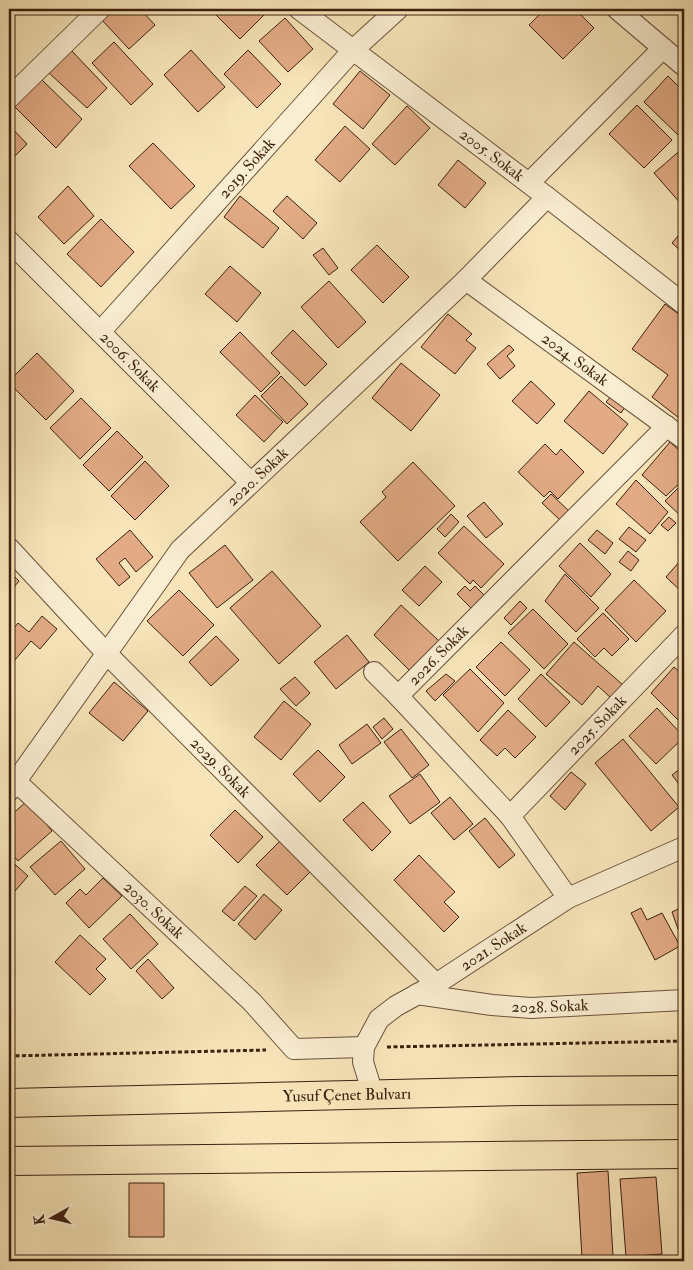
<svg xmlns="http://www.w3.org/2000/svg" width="693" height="1270" font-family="'IM FELL Double Pica',serif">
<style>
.building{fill:#e2ab85;stroke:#3c200f}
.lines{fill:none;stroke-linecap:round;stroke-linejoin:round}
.street-casing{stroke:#6b513a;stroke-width:22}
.highway-casing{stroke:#3c200f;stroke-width:30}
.path{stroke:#3c200f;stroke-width:3;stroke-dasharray:4 2.5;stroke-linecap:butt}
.street{stroke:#faeed2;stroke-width:20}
.highway{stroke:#f7e5b9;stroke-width:28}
.labels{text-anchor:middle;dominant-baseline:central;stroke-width:4.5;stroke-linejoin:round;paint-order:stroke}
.street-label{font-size:16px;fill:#3c200f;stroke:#faeed2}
</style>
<rect width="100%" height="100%" fill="#f7e5b9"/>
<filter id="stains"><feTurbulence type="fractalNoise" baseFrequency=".004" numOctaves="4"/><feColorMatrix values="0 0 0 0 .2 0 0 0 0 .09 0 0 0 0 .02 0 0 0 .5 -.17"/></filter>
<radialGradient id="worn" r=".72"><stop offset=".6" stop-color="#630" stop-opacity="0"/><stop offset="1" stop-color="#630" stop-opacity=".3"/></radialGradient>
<path class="building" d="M109 9H140L155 25 129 49 100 18Z
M210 9H266L268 11 240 39Z
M545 9H575L594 28 563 59 529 25Z
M285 18 313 49 288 72 259 41Z
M114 42 153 84 131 105 92 63Z
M70 49 107 88 87 108 48 72Z
M191 50 225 87 198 112 164 75Z
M248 50 281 84 257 108 224 74Z
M360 71 390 95 363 129 333 104Z
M668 76 684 92V128L678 135 644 102Z
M41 79 82 119 56 148 14 106Z
M637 105 672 140 644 168 609 134Z
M407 106 430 128 395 165 372 144Z
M9 125 27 144 9 162Z
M345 126 370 149 340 182 315 160Z
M153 143 195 186 171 209 129 166Z
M683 148 684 149V201L681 204 654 173Z
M458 160 486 183 465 208 438 185Z
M68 186 94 216 64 244 38 217Z
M240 196 279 228 263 248 224 217Z
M287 196 317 223 303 239 273 211Z
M101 219 134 252 101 287 67 254Z
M684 229V254L672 243Z
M377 245 409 277 383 303 351 270Z
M323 248 338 268 329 275 313 255Z
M230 266 261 293 237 322 205 294Z
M329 281 366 322 338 348 301 307Z
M665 304 684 318V411L679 418 652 397 668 375 632 349Z
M448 314 472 334 466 340 476 348 455 374 421 347Z
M293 330 327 364 305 386 271 353Z
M240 332 280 373 261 392 220 352Z
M509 345 514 350 507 356 515 366 500 379 487 364Z
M37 353 74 391 46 420 9 383V381Z
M401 363 440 395 411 431 372 398Z
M281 376 308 404 287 424 261 396Z
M531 381 555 404 537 424 512 401Z
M589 391 628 424 603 454 564 421Z
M613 394 627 404 621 413 606 402Z
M255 395 283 422 264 442 236 415Z
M81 398 111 428 80 459 50 428Z
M117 431 143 457 109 491 83 465Z
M670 442 684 455V479L666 496 642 475Z
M545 444 556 455 561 449 584 472 558 499 550 491 544 497 518 472Z
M145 461 169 486 135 520 111 496Z
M413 462 455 506 398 561 360 522 386 497 382 492Z
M636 480 668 512 650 534 616 504Z
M684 482V519L665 501Z
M551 494 570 512 561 521 542 503Z
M484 502 503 524 486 538 467 516Z
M451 514 459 522 445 537 437 529Z
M669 517 676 523 668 531 661 525Z
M464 526 504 564 481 588 473 580 470 584 438 553Z
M629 527 646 540 636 552 619 539Z
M130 530 153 557 136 572 125 558 119 563 130 577 119 586 96 559Z
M597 530 613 543 605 554 588 540Z
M580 543 611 574 591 597 559 566Z
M225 545 253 580 217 608 189 573Z
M628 551 639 560 631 571 619 562Z
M680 561 684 565V594L666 577Z
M425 566 442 582 419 606 402 590Z
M9 571 19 581 9 593Z
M272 571 321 626 279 664 230 608Z
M565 574 599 608 576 632 545 601Z
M634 580 666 611 636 642 605 610Z
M465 586 470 591 475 586 484 595 471 608 457 594Z
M179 590 214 625 183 656 147 621Z
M520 601 527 608 511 625 504 618Z
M401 605 439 641 409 670 374 635Z
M533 609 568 644 544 669 508 633Z
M603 613 629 639 612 656 604 648 595 657 577 639Z
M42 616 57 629 40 649 31 641 9 667V632L10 633 18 623 29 632Z
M347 635 369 662 336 689 314 662Z
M216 636 239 660 211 686 189 662Z
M501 642 530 670 505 696 476 667Z
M574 642 623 685 611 698 598 686 582 705 546 674Z
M674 667 684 676V726L651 693Z
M470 669 504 703 478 732 443 695Z
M446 674 455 681 435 701 426 691Z
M541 674 570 702 546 727 518 699Z
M295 677 310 693 296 706 280 689Z
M114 682 148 711 123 741 89 713Z
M284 701 311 724 281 760 254 737Z
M657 708 684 737 656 764 629 736Z
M508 710 536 737 515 758 505 748 497 756 480 740Z
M384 718 393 729 382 739 373 727Z
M367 724 381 743 352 764 339 745Z
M401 729 429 765 412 778 384 742Z
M623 739 679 807 651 831 595 763Z
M318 750 345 777 320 802 293 774Z
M684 766V791L672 775Z
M571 772 586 784 565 810 550 796Z
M420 774 440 802 410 824 389 796Z
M450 797 473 824 454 840 431 813Z
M27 801 52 831 18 861 9 850V817Z
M363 802 391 832 372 851 343 820Z
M235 810 263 837 238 863 210 835Z
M485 818 515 855 499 868 469 831Z
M282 839 312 870 287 895 256 865Z
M61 841 85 869 55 895 30 867Z
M419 855 455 892 444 902 459 917 444 932 394 880Z
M9 859 28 876 9 898Z
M103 878 122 896 89 928 66 903 80 889 86 895Z
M245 886 257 896 234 921 222 911Z
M264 894 282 910 255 940 238 924Z
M684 906V946L672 912Z
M641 908 647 920 662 913 680 946 655 960 631 913Z
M130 914 158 944 131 969 103 939Z
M80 935 106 959 96 969 106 979 90 995 55 962Z
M148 959 174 988 162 999 136 971Z
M608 1171 613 1256 582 1258 577 1173Z
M656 1177 662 1254 626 1257 620 1179Z
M129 1183H164V1237H129Z
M159 1258V1261H112V1260Z"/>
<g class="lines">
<defs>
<g id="street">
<path id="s1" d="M299 9 547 197 684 304"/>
<path d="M617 9 684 66"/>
<path d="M9 98 100 9"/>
<path d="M529 183 663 48"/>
<path id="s2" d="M9 241 251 483"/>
<path id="s3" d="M466 280 684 439"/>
<path id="s4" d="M100 332 353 50 398 9"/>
<path id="s5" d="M9 548 107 654 436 984"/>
<path d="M374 672 398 696"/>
<path id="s6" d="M9 775 252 1002 294 1049 364 1047"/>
<path id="s7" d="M9 791 180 550 466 280 547 197"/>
<path id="s8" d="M510 816 684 635"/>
<path id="s9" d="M568 898 510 816 398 696 667 426"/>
<path id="s10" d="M417 994 492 1005 531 1008 684 1000"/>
<path id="s11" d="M373 1094 363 1062 364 1047 379 1019 396 1006 436 984 568 898 684 847"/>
</g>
<g id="highway">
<path id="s12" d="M9 1103 523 1091 684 1090"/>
<path d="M9 1161 684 1154"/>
</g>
</defs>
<use href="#street" class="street-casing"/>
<use href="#highway" class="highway-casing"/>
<path class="path" d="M387 1047 684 1041
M9 1056 266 1050"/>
<use href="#street" class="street"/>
<use href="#highway" class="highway"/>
</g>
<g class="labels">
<g class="street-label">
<text stroke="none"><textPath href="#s1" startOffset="242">2005. Sokak</textPath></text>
<text stroke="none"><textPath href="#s4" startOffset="220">2019. Sokak</textPath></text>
<text stroke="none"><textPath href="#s3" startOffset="135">2024. Sokak</textPath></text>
<text stroke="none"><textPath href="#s2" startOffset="171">2006. Sokak</textPath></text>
<text stroke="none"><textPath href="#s7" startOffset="402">2020. Sokak</textPath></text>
<text stroke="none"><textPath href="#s9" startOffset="322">2026. Sokak</textPath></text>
<text stroke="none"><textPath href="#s8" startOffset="126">2025. Sokak</textPath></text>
<text stroke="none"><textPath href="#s5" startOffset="305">2029. Sokak</textPath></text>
<text stroke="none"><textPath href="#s6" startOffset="198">2030. Sokak</textPath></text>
<text stroke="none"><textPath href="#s11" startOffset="216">2021. Sokak</textPath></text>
<text stroke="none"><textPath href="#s10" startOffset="134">2028. Sokak</textPath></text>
<text stroke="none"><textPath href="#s12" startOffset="338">Yusuf Çenet Bulvarı</textPath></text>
</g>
</g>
<rect width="693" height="1270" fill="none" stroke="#f7e5b9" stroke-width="30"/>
<rect x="10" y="10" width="673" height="1250" fill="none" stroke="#3c200f" stroke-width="2.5"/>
<rect x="15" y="15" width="663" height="1240" fill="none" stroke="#3c200f"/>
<g transform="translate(52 1218) rotate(262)" stroke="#faeed2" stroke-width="4" paint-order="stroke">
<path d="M0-4L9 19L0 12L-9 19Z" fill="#3c200f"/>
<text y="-8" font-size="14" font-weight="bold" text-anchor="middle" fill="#3c200f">K</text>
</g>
<rect width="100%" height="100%" filter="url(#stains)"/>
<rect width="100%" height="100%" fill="url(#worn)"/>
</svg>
